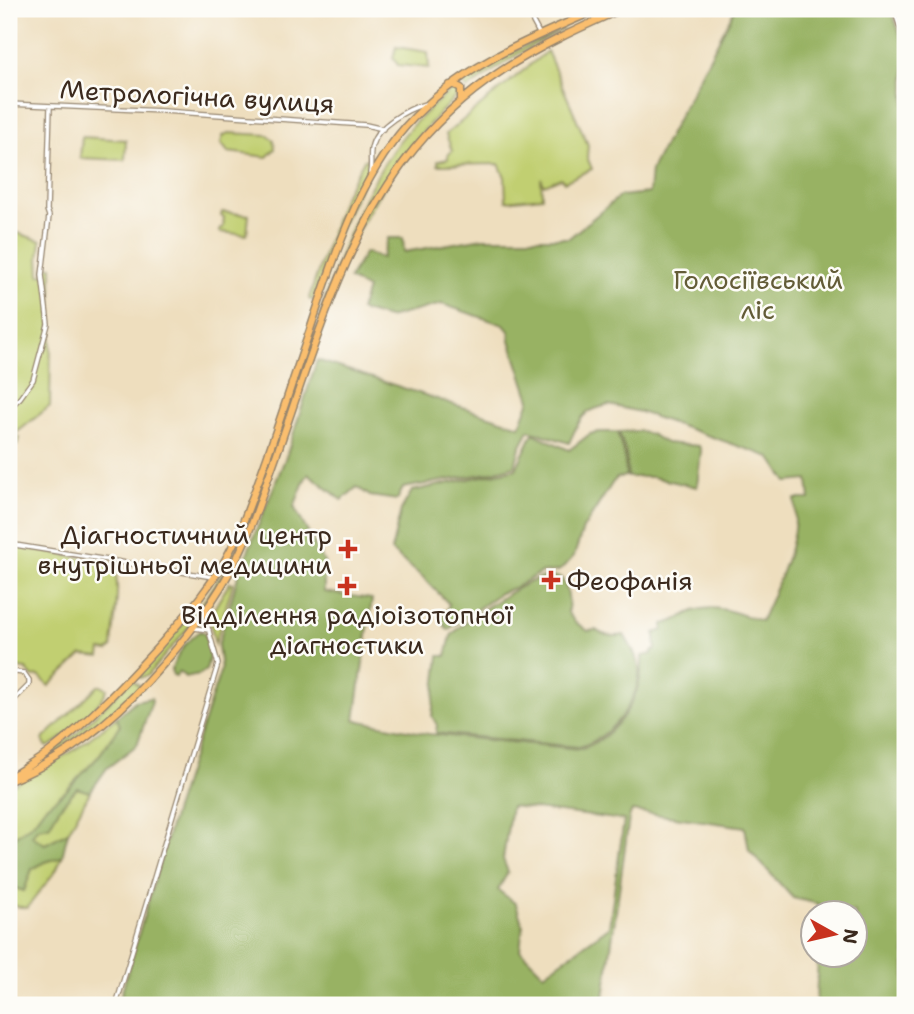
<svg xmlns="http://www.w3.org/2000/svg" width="914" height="1014" font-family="'Shantell Sans',sans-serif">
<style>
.green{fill:#c1cf71;stroke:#7e7c48;stroke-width:2}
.forest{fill:#98b263;stroke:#6a6e40;stroke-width:2;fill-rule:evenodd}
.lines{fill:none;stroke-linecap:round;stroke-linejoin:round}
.minor-casing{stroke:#94846e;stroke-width:6}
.highway-casing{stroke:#94846e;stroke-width:9}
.minor{stroke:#fff;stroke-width:3.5}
.highway{stroke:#fabe6e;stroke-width:6}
.poi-dot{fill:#c8321e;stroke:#fdfcf7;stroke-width:2.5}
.labels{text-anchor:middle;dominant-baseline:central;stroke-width:5;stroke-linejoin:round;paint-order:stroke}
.street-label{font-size:26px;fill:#3b2a1e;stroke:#fdfcf7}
.park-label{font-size:26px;fill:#635c37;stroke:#fdfcf7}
.poi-label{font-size:26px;fill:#3b2a1e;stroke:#fdfcf7;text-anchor:end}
</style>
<rect width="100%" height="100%" fill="#fdfcf7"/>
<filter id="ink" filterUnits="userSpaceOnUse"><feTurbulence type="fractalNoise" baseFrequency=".0143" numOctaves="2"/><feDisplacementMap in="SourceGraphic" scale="14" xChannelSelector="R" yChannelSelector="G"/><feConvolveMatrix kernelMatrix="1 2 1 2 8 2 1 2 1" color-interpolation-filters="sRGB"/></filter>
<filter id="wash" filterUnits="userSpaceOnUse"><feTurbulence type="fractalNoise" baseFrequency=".00686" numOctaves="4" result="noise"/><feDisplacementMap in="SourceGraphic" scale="28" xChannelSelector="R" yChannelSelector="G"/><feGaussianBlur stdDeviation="1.57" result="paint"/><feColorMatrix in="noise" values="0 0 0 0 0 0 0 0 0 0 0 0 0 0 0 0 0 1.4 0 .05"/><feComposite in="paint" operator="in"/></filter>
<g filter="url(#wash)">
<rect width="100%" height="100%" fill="#eedebe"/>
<path class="green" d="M564 29 513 57 467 89 461 83 499 58Z
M396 47 428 52 429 68 398 65 393 58Z
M547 51 588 145 587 157 592 169 564 182 561 178 544 185 541 178 542 197 506 201 505 177 499 164 438 165V161L448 159V155L452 151 446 134Z
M453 88 459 90V94C405 143 369 207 337 272 330 288 326 308 317 321 337 263 357 202 393 150 409 126 431 107 453 88Z
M228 133 267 135 274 140 275 149 267 157 228 152 221 143 223 136Z
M82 137 126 140 125 160 80 158Z
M368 159 367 172 333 243 313 300H310L309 298 343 198 364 160Z
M222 212 249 215 247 235 220 232V228H223L224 217 221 216Z
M9 230 41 241 39 258 40 275H45V267H52L50 406 15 434 20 438 17 445 9 443Z
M316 325 277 444 235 554 218 586 188 628 148 675 140 678 139 673 207 597 234 554 276 443Z
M9 545 116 564C115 575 118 583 117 593 117 611 113 629 112 647L108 651 101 650 100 657 82 655 49 686 39 676 33 677 26 669 9 667Z
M230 582 233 583 215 644 209 617Z
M132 679 141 687C108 717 70 751 30 768L77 733Z
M98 686H103L107 689C103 704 61 742 47 747L43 741 44 738Z
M117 717 120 725 98 757 66 791 45 807 33 823 9 841V787L76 749Z
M77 788 90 792 68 832 45 845 31 837 37 828 49 826 60 807Z
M62 857 57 869 27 908 9 905V886L24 891 32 869 45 862Z"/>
<path class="forest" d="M735 9H881L893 14 905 49V1005H816L818 955 855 954V912H819V904L793 898 749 850 745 827 632 811 629 818 603 1005H118L174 813 221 669 218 646 238 576 287 454 317 360 520 426 530 400 510 340V332L504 325 442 304 388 318 360 310 367 289 349 279 365 252 382 258 388 238H403L404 252 483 238H569L620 196 649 193 651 170ZM609 405 640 412 770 457 787 482 808 480 810 499H795C799 543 778 582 761 621 740 614 716 603 694 611 683 615 675 623 663 624V630L655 633 656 650 652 651V654L642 656C643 692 620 737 580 749L428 734 355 720 372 599 324 592V562L294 507 305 479 309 474 342 500 357 487 370 496 397 500 403 488 488 473 515 466 520 447 529 430 569 443C581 418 580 411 609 405ZM511 806 624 820 609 927 544 974 520 950 523 926 516 904 498 890 508 872 503 859Z
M638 431 650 434 666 443 699 446 701 451 697 487 652 477H628L626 453 619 432Z
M599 432H617L624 454 626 476 617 478 613 482 583 529 574 556 564 567 558 571 540 573 516 587 500 593 448 630C436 615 446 618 449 604L425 579 391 551 401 510 412 491 516 469 533 433 569 450 590 434Z
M549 576 561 578C569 589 569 600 568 613L575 622 588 631 596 630C605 637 614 637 624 635 630 645 641 662 639 675 636 706 608 739 579 747L436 733 437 725 432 716 439 656H446L451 636C465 619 528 578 549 576Z
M200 631 205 633 210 654 206 670 200 674 185 677 179 671 176 676 173 675 171 670C177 656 187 639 200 631Z
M151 698 152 701 137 745 107 768 90 792 77 788 60 807 49 826 37 828 32 836 45 844 68 832 62 857 45 862 32 869 24 891 9 886V841L33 823 45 807 66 791 98 757 120 726 117 717 135 701Z"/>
</g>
<g filter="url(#ink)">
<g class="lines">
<defs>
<path id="minor" d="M526 9 540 35
M892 9 894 10 905 42
M9 104 163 111 366 125 383 129
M370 173C372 164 369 154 372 145 377 126 407 109 425 104
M9 408 20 398 33 380 48 324 42 275 49 216 47 210 50 106
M9 544 213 577
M194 628 209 630
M9 671 24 673 29 680V685L9 705
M116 1005 218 664 207 624V611"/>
<path id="highway" d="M450 85H455L461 88V99
M9 778C22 769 36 762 49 752 89 721 125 683 159 646 186 615 213 585 231 549 242 528 249 506 257 485 276 434 292 382 310 330 333 260 357 182 406 126 458 67 529 39 599 9
M9 781C62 761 112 721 149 680 182 644 214 604 236 560 249 535 258 508 267 481 307 374 335 255 404 162 464 82 534 48 622 9"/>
</defs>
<use href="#minor" class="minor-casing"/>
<use href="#highway" class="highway-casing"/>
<use href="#minor" class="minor"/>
<use href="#highway" class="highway"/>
</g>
</g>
<g class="poi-dot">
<path d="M344.5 538.5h7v7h7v7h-7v7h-7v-7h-7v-7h7z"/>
<path d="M547.5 569.5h7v7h7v7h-7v7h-7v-7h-7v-7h7z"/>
<path d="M343.5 575.5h7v7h7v7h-7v7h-7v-7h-7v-7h7z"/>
</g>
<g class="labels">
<g class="street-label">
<text transform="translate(197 96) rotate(3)">Метрологічна вулиця</text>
</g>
<g class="park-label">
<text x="758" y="279">Голосіївський<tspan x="758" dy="30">ліс</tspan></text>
</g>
<g class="poi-label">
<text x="332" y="534">Діагностичний центр<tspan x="332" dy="30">внутрішньої медицини</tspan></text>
<text x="567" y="580" text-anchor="start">Феофанія</text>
<text x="347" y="614" text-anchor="middle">Відділення радіоізотопної<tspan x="347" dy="30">діагностики</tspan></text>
</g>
</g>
<rect width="914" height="1014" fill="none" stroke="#fdfcf7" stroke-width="35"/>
<g transform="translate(834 934) rotate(98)"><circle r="33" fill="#fdfcf7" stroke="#afa8a0" stroke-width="2"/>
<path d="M0-5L12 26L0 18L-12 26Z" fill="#c8321e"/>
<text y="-10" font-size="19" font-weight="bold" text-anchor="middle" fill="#3b2a1e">N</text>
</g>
</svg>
